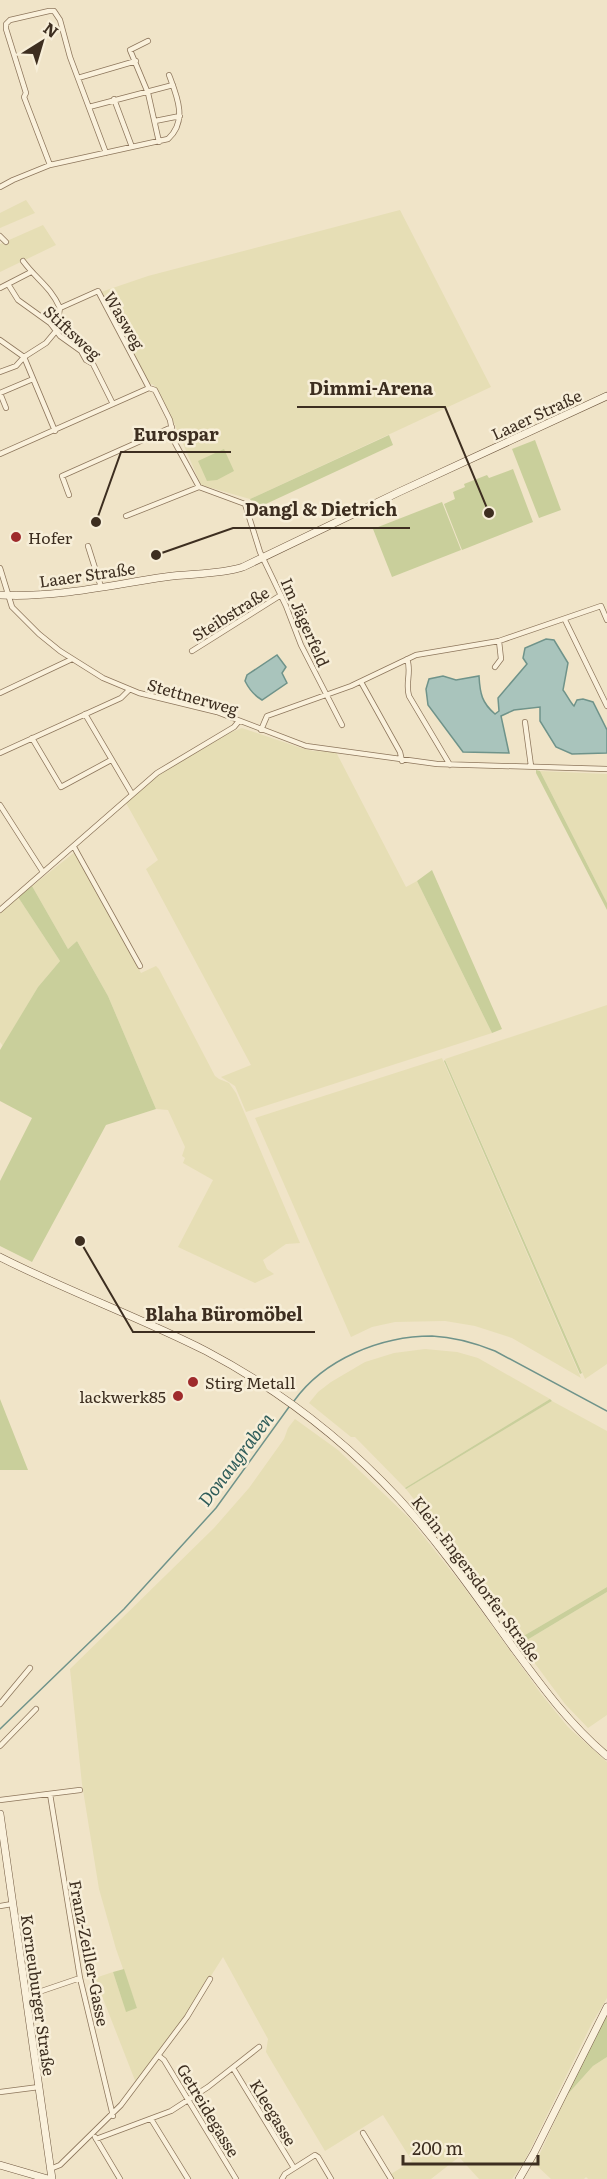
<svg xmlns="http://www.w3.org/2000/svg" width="607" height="2179" font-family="Literata,serif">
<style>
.farmland{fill:#e6deb5}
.green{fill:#c9cf9b}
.water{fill:#a9c4bc;stroke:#6f938a;stroke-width:1.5}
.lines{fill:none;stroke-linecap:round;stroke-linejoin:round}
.stream{stroke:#6f938a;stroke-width:1.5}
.street-casing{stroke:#8d765c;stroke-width:6}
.secondary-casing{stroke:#6f573f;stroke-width:8}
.street{stroke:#faf1dc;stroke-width:4.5}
.secondary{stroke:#faf1dc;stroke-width:7}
.poi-dot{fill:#9e2a2b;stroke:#f7eed8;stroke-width:2}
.labels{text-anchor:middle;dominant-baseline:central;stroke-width:5;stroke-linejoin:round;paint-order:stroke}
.street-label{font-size:16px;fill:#3d2e20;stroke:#f7eed8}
.poi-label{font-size:16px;fill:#3d2e20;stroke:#f7eed8;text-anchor:start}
.water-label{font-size:18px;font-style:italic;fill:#2f5d5a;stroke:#f7eed8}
.leader{fill:none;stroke:#3d2e20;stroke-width:2}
.callout-dot{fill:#3d2e20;stroke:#f7eed8;stroke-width:2}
.callout-label{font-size:18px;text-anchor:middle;font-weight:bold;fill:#3d2e20;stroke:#f7eed8;stroke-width:5;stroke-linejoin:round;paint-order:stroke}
</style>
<rect width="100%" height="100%" fill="#f0e4c8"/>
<path class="farmland" d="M26 200 35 213 0 228V213Z
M400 210 491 387 250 499 201 485 174 423 154 385 148 383 101 292 148 276Z
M43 225 56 245 0 272V244Z
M242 728 301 748 313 751 336 752 406 887 417 881 492 1033 246 1112 235 1086 221 1077 251 1065 146 869 158 860 126 803 159 774 229 733Z
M540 771 607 774V903Z
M75 852 141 973 156 966 159 969 215 1076 219 1079 229 1083 236 1093 300 1243 286 1244 263 1260 267 1269 274 1274 255 1283 178 1247 213 1180 183 1163 185 1158 182 1156 185 1147 168 1110 156 1109 108 996 77 941 68 949 32 886Z
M18 897 60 961 38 987 3 1046 0 1042V913Z
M607 1005V1364L585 1379 445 1059Z
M442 1058 581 1378 512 1338 475 1326 445 1321 395 1322 372 1327 351 1337 255 1118Z
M425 1349 457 1352 478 1358 550 1399 405 1488 355 1437H351L309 1403 318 1392 331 1382 365 1362 394 1353Z
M552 1401 607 1431V1587L520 1638 435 1519 431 1521 406 1489Z
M295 1419 338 1450 409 1518 463 1586 542 1695 568 1727 607 1762V1998L592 2023 524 2162 512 2179H479L459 2157 431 2179H394L391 2174 412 2161 383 2115 325 2151 266 2052 268 2039 223 1957 186 2015 136 2083 95 1978 113 1972 126 2011 137 2008 116 1949 99 1889 82 1784 70 1669 214 1528 249 1488 284 1439 288 1428Z
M607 1592V1715L588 1728 565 1704 522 1646V1643Z
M607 2057V2179H588L586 2177 584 2179H551L535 2164 567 2095 593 2066Z"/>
<path class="green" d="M389 435 393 445 255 509 250 499Z
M535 440 561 510 539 518 512 449Z
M224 449 234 471 217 480 207 481 198 461Z
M513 469 533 522 462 550 444 504 455 499 453 492 465 487 464 484 487 475 489 478Z
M442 502 461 550 392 577 373 529Z
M536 770 540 771 607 903V910L536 773Z
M432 870 502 1029 492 1033 417 881Z
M32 886 68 949 77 941 108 996 156 1109 106 1125 32 1262 0 1246V1181L32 1118 0 1101V1050L38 987 60 961 18 897Z
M445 1060 582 1373 580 1374 444 1061Z
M0 1399 28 1470H0Z
M550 1399 552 1401 406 1489 405 1488Z
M607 1587V1592L522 1643 520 1638Z
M124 1969 137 2008 126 2012 113 1972Z
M607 2015V2057L593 2066 567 2095Z"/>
<path class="water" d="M546 639 554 640 568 663 563 690C567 695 570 702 574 706L577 700 583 699 593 702 607 730V753L572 754 556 747 540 721V707L514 710 501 716 509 753 463 752 428 705 426 689 429 679 443 676 456 680 479 676C480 694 482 703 495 714L499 711 498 698 527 664 523 658 525 648Z
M277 655 286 667 282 673 287 683 262 700C255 696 249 689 245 681L247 675Z"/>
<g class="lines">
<path class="stream" d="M294 1401C324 1359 381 1336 432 1336 454 1337 475 1343 495 1351L607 1411
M0 1729 124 1609 216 1508 289 1407"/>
<defs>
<path id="street" d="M148 41 130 50 148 93 159 142
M78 78 136 61
M114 99 132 147
M89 107 173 85
M155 121 180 116
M50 165 24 97 26 93 6 29V24L10 20 49 11H54L60 20 70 57 106 153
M0 187 13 180 50 165 168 139C188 121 177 96 169 75
M0 236 6 242
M23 261C37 280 50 286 60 308
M8 284 18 300 50 323 60 336 81 351 86 360 93 364 113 404
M0 288 31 272
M0 340 24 357 55 431
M0 372 16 366 24 357 46 343 56 331 60 308 98 291 149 388 155 390 170 420 174 441 199 487
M6 408 0 393 33 379
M0 454 149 388
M69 495 62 476 172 427
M126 516 199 487 245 504 260 552 286 606 301 645 342 725
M88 546 101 587
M0 568 12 607 39 634 60 651 103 678 139 693 217 712 306 746 437 764 607 769
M565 620 607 706
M192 651 281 595
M407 659C412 671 405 683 409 696L450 765
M495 667 501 659 499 641
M361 682 400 752 402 761
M0 693 72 659
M85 714 132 794
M525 722 531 766
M261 730 267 716 351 686 416 655 499 641 601 606 607 620
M32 738 61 787 111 760
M0 753 121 698 129 690
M0 805 43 872
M74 847 140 966
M0 910 157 773 234 727 239 721
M0 1704 30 1668
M0 1746 36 1709
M50 1794 80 1978 113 2116
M0 1800 80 1790
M0 1906 12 1904
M27 1996 80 1978
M159 2056 164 2060 236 2179
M233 2068 294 2168
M0 2092 39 2087
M151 2119 188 2179
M363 2133 391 2179
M95 2137 120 2179
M96 2139 171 2111 208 2087 259 2047
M50 2169 60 2165 121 2105 187 2017 210 1979
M282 2179 285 2174 315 2155 318 2157 331 2179"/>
<path id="secondary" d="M0 595C56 598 110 585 165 577 191 573 218 575 243 567L399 492 607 396
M0 1257C67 1291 139 1317 206 1351 278 1389 344 1440 399 1499 442 1546 478 1599 515 1650 543 1688 571 1726 607 1756
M0 1814 52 2179
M0 2165 48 2179
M519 2179 534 2153 607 2007"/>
</defs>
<use href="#street" class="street-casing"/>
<use href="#secondary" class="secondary-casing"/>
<use href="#street" class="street"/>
<use href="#secondary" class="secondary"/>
</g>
<g class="poi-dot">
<circle cx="16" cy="537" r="6"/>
<circle cx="193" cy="1382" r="6"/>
<circle cx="178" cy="1396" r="6"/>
</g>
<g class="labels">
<g class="street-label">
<text transform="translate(125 320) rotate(60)">Wasweg</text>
<text transform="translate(73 332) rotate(43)">Stiftsweg</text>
<text transform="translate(536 414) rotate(-25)">Laaer Straße</text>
<text transform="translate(87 574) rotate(-8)">Laaer Straße</text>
<text transform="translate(230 613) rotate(-32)">Steibstraße</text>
<text transform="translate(306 622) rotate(66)">Im Jägerfeld</text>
<text transform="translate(193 696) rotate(16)">Stettnerweg</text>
<text transform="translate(477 1578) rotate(53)">Klein-Engersdorfer Straße</text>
<text transform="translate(90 1953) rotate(79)">Franz-Zeiller-Gasse</text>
<text transform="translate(39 1995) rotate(82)">Korneuburger Straße</text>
<text transform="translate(209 2110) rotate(59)">Getreidegasse</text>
<text transform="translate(274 2112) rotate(59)">Kleegasse</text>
</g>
<g class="poi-label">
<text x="28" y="537">Hofer</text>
<text x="205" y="1382">Stirg Metall</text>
<text x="166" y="1396" text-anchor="end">lackwerk85</text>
</g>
<g class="water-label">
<text transform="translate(235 1459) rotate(-53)">Donaugraben</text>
</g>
</g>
<path class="leader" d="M489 513L445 407H297M96 522L121 452H231M156 555L233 528H410M80 1241L133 1332H315"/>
<g class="callout-dot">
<circle cx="489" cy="513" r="6"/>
<circle cx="96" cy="522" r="6"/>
<circle cx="156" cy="555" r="6"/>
<circle cx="80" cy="1241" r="6"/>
</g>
<g class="callout-label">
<text x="371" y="395">Dimmi-Arena</text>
<text x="176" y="441">Eurospar</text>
<text x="321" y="516">Dangl &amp; Dietrich</text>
<text x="224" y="1321">Blaha Büromöbel</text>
</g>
<g transform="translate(42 42) rotate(37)" stroke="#f7eed8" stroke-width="4.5" paint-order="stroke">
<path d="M0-4.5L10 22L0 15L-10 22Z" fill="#3d2e20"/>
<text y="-9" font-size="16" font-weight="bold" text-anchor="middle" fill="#3d2e20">N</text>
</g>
<path d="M403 2155v9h135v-9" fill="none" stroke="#3d2e20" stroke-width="3"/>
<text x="412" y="2155" font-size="18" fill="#3d2e20" stroke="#f7eed8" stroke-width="4.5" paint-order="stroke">200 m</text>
</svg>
